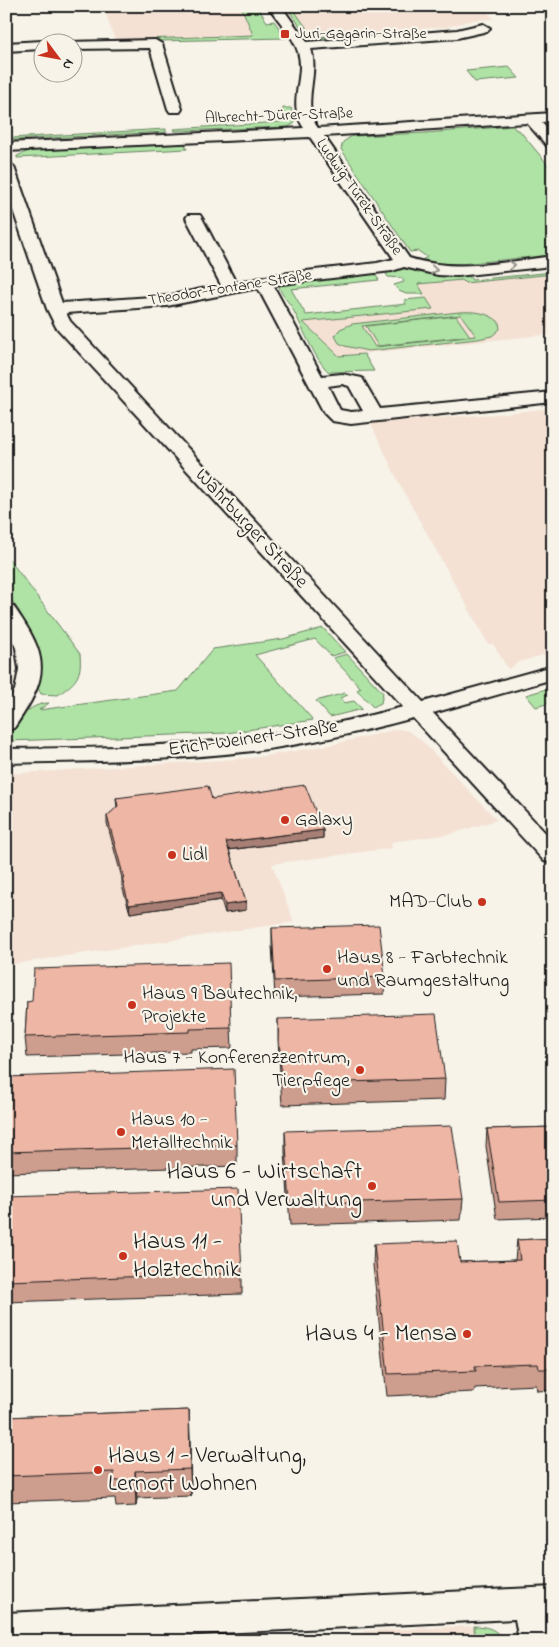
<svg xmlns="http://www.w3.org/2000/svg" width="559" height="1647" font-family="'Indie Flower',sans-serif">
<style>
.built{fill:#f4e1d4}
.green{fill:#afe3a5;stroke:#668060;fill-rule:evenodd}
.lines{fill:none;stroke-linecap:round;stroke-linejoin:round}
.minor-casing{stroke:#1c1c1c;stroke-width:4}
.minor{fill:#f7f3e8;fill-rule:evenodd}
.wall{fill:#cd9d8e;stroke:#1c1c1c}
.shaded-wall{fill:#a77f74;stroke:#1c1c1c}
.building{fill:#eeb6a5;stroke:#1c1c1c}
.oneway{stroke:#94928c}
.poi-dot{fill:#c8321e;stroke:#f7f3e8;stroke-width:2}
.labels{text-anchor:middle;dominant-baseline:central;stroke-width:4.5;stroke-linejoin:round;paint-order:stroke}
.far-poi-label{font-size:16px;fill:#1c1c1c;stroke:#f7f3e8;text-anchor:start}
.far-street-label{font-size:16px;fill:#1c1c1c;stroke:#f7f3e8}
.street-label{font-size:20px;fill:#1c1c1c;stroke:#f7f3e8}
.poi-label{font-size:20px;fill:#1c1c1c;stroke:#f7f3e8;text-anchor:start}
.near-poi-label{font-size:24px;fill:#1c1c1c;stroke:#f7f3e8;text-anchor:end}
</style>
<rect width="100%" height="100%" fill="#f7f3e8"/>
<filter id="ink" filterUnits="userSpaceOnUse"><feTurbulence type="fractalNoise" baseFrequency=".02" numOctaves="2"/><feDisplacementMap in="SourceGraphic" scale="10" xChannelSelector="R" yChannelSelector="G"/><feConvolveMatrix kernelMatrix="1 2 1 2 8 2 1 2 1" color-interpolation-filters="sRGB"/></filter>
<g filter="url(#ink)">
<path class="built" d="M103 6H241L254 35 115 40Z
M291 6H482L494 19 474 20 446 27 313 37Z
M553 274V334L339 356 303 322 433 309 417 284 463 280 465 283Z
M553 408V652L519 662 508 669 493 644H488L401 487 370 422 497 414Z
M398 729 408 731 420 739 497 820 451 834 391 842 392 848 272 864 294 922 6 965V774L252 758 330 745Z
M474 1626 475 1641H364L363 1631Z"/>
<path class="green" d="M241 6H257L267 22 274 21 286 38 159 41 158 39 119 42 118 40 253 35Z
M286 6H291L313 37 386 33 309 39Z
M509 67 519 78 475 82 466 71Z
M283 108H291L295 123 288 127 175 131 174 129 281 122Z
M513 126 516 130H519L553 171V255L450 265 422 260 427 257 418 251 410 252 341 149 343 142 352 136 426 133Z
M166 129V132L29 139 15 140 10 138Z
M184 142 187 149 17 158V156L29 151Z
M400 268 429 274H467L472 280 553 272V274L465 283 462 280 418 284 424 294H406L399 291 394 285 404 282 402 278 388 277 385 272Z
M375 274 379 280 291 289 306 315 406 304 404 300 426 298 433 309 303 322 339 356 364 354 374 371 329 372C315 361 301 323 291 306 287 300 280 293 279 286L285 283Z
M459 312C473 311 488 312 499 322L500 329 492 336 478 339 368 351 345 346 339 343 335 336 340 329 352 324ZM461 315 476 336 375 347 362 326Z
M456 316 470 336 378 346 366 326Z
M6 555 80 654C82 677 76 682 58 695L41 694 37 686 41 665 34 642 19 611 6 592Z
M323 628 345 652 331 656 315 639 255 655 313 720 227 733 9 741C10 723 30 703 49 703L39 710 178 691 213 649 283 639Z
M347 654 383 693 381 703 373 707 357 690 361 688 333 658Z
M553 687V702L536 707 526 695Z
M345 693 348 695 340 698 344 703 354 701 362 709 330 717 316 701Z
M474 1626C486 1626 498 1629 503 1641H475Z"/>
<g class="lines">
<defs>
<path id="minor" d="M268 6H281L307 42 457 30 483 24 490 28 488 31 457 38 311 49C320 76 300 103 318 128L553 113V121L542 122 553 135V148L548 147 527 123 324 136 409 258C456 273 505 262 553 256V266L457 276 438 275 404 267 392 271 273 285 322 376 342 374 362 378 380 409 553 392V402L351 424 332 421 324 413 258 288 167 306 66 313 70 321 423 702 553 666V679L433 713 553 841V863L544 861 413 718C361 732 307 744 253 751 171 761 89 761 6 763V749C89 748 172 747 254 737 304 731 354 720 403 707L56 327 47 309 6 190V163L11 164 14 167 62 303 167 296 221 285 186 218 188 215H200L202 218 236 283 280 274 377 263 394 259 310 137 6 151V143L304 128C286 103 306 78 298 52 293 35 278 21 268 6ZM342 384 349 386 363 411 351 412 340 410 328 386Z
M155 40 162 44 182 109 180 112H170L168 109 150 48 72 49V42H67Z
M42 41 47 42H42V49L6 51V43Z
M6 604 13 606C50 658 50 676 14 728L6 730V706L15 690 19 669 16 648 6 627Z
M553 1587V1617H549L553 1641H519L515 1619 53 1641H6V1613Z"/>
</defs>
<use href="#minor" class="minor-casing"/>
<use href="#minor" class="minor"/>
</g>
<path class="wall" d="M116 798 212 799 323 830V838L229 850 246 902V910L225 913 221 900 130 913 122 886V878L107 823V816L117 808Z
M272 928 385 977 384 994 275 997 272 945Z
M27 1002 231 1028 232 1048 191 1049V1052L27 1057 25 1037Z
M278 1019 445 1079 444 1100 282 1105 278 1040Z
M6 1077 237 1145V1166L6 1173Z
M553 1127V1217L497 1219 486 1146 487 1129Z
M285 1131 463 1199 461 1220 290 1225 285 1152Z
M6 1196 242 1273V1294L6 1302Z
M553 1238V1390L537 1391 536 1385 475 1388 474 1392 387 1396 373 1265 374 1244 460 1262 515 1260 517 1240Z
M189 1410 191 1496 137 1498 136 1506 116 1507 115 1498 6 1502V1417Z"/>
<path class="shaded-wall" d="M323 830V838L227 850 226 842Z
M221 893V900L130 913 129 905Z
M246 902V910L225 913V905Z
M189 1410 190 1436 191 1496 190 1469Z
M135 1471 137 1498 136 1506 135 1480Z"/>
<path class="building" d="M305 785 323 830 226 842 246 902 225 905 221 893 129 905 122 878H124L107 816 118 806 116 798 208 786 212 799Z
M379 925 385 977 275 981 272 928Z
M229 963 231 1028 190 1029V1032L25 1037 27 1002 32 1001 34 969Z
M436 1014 445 1079 282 1084 278 1019Z
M234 1069 237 1145 6 1152V1077Z
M452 1126 463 1199 290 1204 285 1131Z
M553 1127V1200L499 1202 487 1129Z
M238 1189 242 1273 6 1281V1196Z
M553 1238V1369H539L538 1364 475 1366 476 1371 388 1374 374 1244 457 1241 460 1262 520 1260 517 1240Z
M189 1410 190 1469 135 1471V1480L114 1481V1472L6 1476V1417Z"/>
<defs><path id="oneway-chevron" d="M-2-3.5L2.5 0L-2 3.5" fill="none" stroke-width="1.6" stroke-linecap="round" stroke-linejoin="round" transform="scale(1.25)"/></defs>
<g class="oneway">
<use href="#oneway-chevron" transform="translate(512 265) rotate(-6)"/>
<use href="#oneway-chevron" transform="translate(434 270) rotate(6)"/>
</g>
</g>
<g class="poi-dot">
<rect x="280" y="29" width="10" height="10" rx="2.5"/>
<circle cx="285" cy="820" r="5"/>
<circle cx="172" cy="855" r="5"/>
<circle cx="482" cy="902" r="5"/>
<circle cx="327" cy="969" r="5"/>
<circle cx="132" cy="1005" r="5"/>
<circle cx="360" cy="1070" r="5"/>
<circle cx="121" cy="1132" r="5"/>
<circle cx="372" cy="1186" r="5"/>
<circle cx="123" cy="1256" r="5"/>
<circle cx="467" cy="1334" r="5"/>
<circle cx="98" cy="1470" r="5"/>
</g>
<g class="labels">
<g class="far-poi-label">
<text x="295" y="34">Juri-Gagarin-Straße</text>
</g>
<g class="far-street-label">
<text transform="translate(279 116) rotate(-2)">Albrecht-Dürer-Straße</text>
<text transform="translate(359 197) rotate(55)">Ludwig-Turek-Straße</text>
<text transform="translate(230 288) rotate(-9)">Theodor-Fontane-Straße</text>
</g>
<g class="street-label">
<text transform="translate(251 529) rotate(47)">Wahrburger Straße</text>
<text transform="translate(253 739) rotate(-8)">Erich-Weinert-Straße</text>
</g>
<g class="poi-label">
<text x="295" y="820">Galaxy</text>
<text x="182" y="855">Lidl</text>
<text x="472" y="902" text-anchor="end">MAD-Club</text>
<text x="337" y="958">Haus 8 - Farbtechnik<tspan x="337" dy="23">und Raumgestaltung</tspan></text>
<text x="142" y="994">Haus 9 Bautechnik,<tspan x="142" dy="23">Projekte</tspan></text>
<text x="350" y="1058" text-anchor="end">Haus 7 - Konferenzzentrum,<tspan x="350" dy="23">Tierpflege</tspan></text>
<text x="131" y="1120">Haus 10 -<tspan x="131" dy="23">Metalltechnik</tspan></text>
</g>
<g class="near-poi-label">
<text x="362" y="1172">Haus 6 - Wirtschaft<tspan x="362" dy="28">und Verwaltung</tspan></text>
<text x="133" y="1242" text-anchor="start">Haus 11 -<tspan x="133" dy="28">Holztechnik</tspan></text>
<text x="457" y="1334">Haus 4 - Mensa</text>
<text x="108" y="1456" text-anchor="start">Haus 1 - Verwaltung,<tspan x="108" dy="28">Lernort Wohnen</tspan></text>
</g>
</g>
<rect width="559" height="1647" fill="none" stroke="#f7f3e8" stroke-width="25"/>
<rect x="12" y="12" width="534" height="1622" fill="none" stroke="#1c1c1c" stroke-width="2" filter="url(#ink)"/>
<g transform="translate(58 58) rotate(122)"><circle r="24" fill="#f7f3e8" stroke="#9f9d96"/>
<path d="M0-4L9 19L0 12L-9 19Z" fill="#c8321e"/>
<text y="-8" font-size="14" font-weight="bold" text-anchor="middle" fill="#1c1c1c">N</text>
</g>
</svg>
